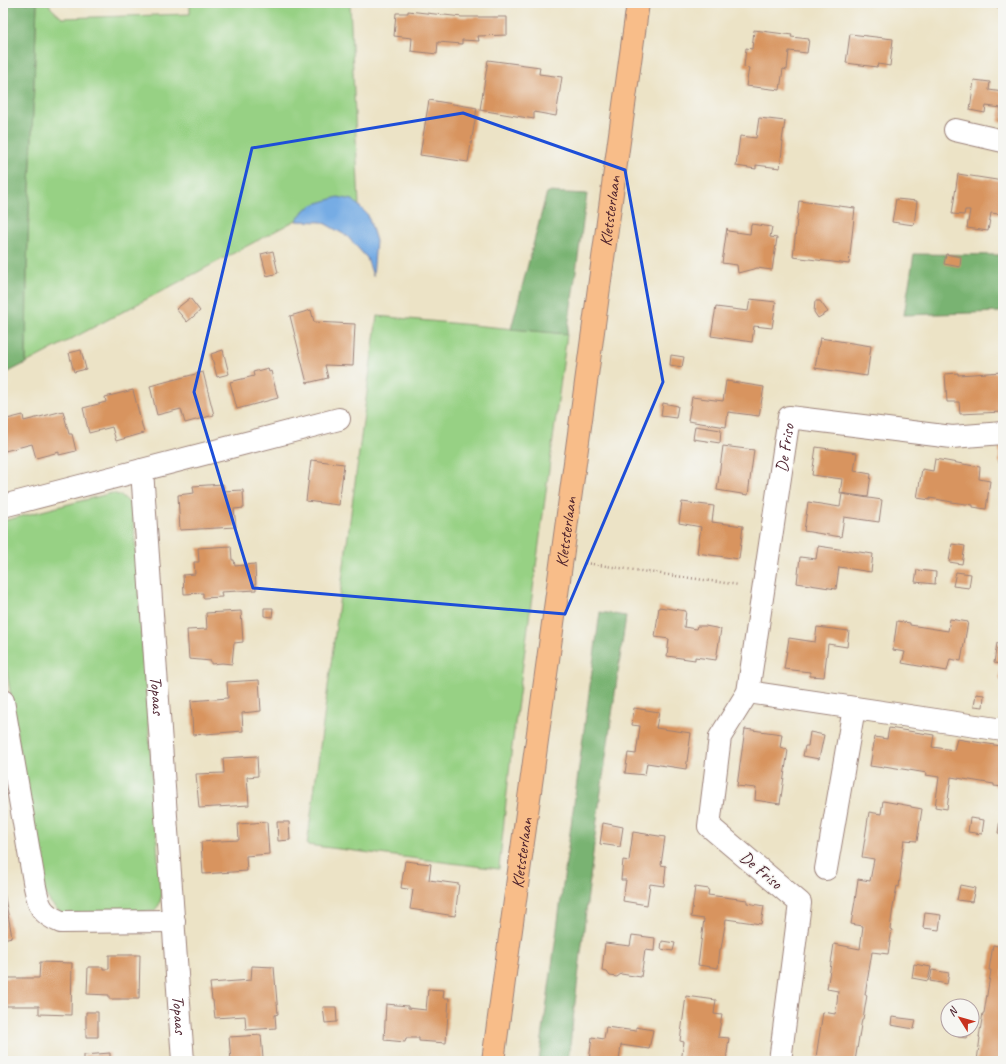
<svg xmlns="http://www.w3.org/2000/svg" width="1006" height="1064" font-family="Caveat,sans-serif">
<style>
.green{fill:#97d184;stroke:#707858}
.forest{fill:#79b372;stroke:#62694e}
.water{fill:#76ace4;stroke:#606688}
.building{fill:#d8945f}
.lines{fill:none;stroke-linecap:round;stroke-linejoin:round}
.minor-casing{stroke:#9b8178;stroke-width:24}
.major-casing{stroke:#9b8178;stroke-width:24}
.path{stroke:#9b8178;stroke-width:2.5;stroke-dasharray:1 3;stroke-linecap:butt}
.minor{stroke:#fff;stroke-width:22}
.major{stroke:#f8bd89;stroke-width:22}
.marked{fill:none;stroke:#1d4ed8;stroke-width:3;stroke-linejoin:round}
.labels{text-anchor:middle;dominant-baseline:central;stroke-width:3;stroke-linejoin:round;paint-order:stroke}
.street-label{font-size:17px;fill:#4a1f2b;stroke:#f6f6f2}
</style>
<rect width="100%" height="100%" fill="#f6f6f2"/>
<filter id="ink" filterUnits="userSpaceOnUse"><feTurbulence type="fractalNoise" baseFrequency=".025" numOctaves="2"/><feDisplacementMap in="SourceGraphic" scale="8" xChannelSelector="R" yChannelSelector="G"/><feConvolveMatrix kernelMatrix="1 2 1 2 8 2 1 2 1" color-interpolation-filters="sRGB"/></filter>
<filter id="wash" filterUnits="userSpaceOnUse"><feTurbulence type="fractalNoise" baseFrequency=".012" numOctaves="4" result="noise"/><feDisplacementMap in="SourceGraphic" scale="16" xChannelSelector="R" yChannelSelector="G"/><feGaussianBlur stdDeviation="0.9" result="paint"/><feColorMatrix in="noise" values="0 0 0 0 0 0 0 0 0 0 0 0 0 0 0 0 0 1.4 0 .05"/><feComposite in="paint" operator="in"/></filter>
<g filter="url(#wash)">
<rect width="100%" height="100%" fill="#ece3c6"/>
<path class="green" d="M37 3H49L51 8 62 18 190 14V3H350L359 206 353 200 304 210 298 219 26 363 27 266Z
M377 316 567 334 511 754 499 869 307 845Z
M112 493C124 496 128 499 133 511L161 898 159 905 154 911 63 914C50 905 47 898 41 883L3 648V521Z"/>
<path class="forest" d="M3 3H37L27 266 26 363 3 375Z
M547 192 587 194 567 334 511 329Z
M914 254 1003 255V312L904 315Z
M600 612 626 616 597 820 568 1061H539Z"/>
<path class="water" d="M338 197 353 200 368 215 376 241 373 276 367 258 347 236 322 222 296 221 304 210 315 204Z"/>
<g id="blocks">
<path class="building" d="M982 3H1003V8L982 5Z
M408 11 462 17H507V35L478 36 479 41 462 40V44L438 42 437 54 411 51 412 38 394 36 396 13H408Z
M754 30 792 35 791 37 809 39 807 53 789 51 787 70 783 69 780 90 746 86 749 68 744 67 746 48 752 49Z
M850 34 893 39 890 66 878 64 877 67 846 63Z
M488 60 540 67 539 74 562 77 556 116 534 112V119L480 110Z
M974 80 990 82 989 90 1003 92V123L998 122 1001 108 986 106 985 113 970 110Z
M429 100 477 108 468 162 420 155Z
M759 118 785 121 782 141 783 142 780 168 756 165V169L736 166 740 136 756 138Z
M958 174 1003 181V190L999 214 991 213 988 231 967 228 970 210H965L964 215 952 214Z
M896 199 917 201 914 225 892 222Z
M799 201 855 208 849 264 793 257Z
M751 224 772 227 770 237 777 238 772 270 757 268 738 273 737 265 722 263 727 228 728 231 750 234Z
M273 251 278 273 267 276 261 254Z
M946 254 961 257 960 267 944 264Z
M190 298 200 311 187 322 176 309Z
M750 299 776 302 772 328 754 326 752 342 711 336 716 307 748 311Z
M815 301H820L828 312 818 318 814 312Z
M311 310 314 322 355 324 353 366 325 365 328 378 307 383 290 316Z
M820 338 871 346 867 376 815 368Z
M81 350 86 369 74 372 69 353Z
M223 350 229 374 217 377 211 354Z
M671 355 684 357 682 367 670 365Z
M268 368 269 372 271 371 278 398 237 409 230 382 254 376 253 372Z
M203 372 214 415 185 423 181 409 157 415 150 386Z
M1003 372V412L960 414 959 402H947L945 374 958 373V375Z
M726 381 764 387 759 416 728 412 726 427 688 421 692 397 723 401Z
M133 390 144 433 116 441 112 427 89 433 83 408 106 402 105 397Z
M663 403 678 406 676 418 661 416Z
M63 411 69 434H72L76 451 59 455V452L36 458 32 444 5 451 3 444V420L23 415 24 421Z
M695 426 721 430 720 443 693 439Z
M1003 442V463H999V447Z
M723 446 754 450 748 495 717 490Z
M816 447 857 453 854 471 871 474 868 497 840 493 842 479 812 475Z
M935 459 980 467 979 479 990 481 986 509 973 507V505L952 502 930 498V500L917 498 922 469 933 471Z
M311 460 344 464 339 505 306 501Z
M223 484V491L243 490 244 508 234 509 236 527 180 530 178 495 194 493 193 486Z
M842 494 882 500 879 522 844 517 841 537 804 531 808 502 840 507Z
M682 502 714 506 712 522 743 526 739 559 697 553 701 527 679 523Z
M952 544 965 546 962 564 949 562Z
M231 546 232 560H234L235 566 255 564 256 590 221 592 222 597 203 598V593L184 594 183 575 195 574 194 562H199L198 548Z
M818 546 873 554 871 572 839 567 836 589 797 583 800 557 816 559Z
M917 570 936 572 935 584 915 582Z
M956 572 971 574 969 588 953 586Z
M659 607 686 611 684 627 696 629 697 626H705L721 629 716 660 695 657V660L667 656 669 639 655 637Z
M264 608H273L272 617 264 616Z
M241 611 243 642 234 643 232 664 222 663 211 664V661L189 659 187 630 207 629 206 613Z
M950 619 968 622 961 661 950 659 947 671 902 663 905 652 893 650 897 621 910 623V625L948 631Z
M817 627 849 631 847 647 828 644 824 677 810 676V672L784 669 789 638 815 642Z
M997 643 1003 644V680L999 679 1001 664 994 663Z
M259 680 261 711 242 713 243 731 193 735 191 701 228 698 227 682Z
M976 694 984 695 983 707 974 706Z
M634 708 659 712 656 728 691 733 686 769 647 763 645 775 625 773 628 753 636 754 640 726 632 725Z
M889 728 934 735 932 747 954 750 957 739 1001 746 1000 758H1003V787L994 786V784L951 777 947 809 935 807 939 777 926 775 927 773 884 766V768L870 766 875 737 887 739Z
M745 729 782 734 780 748 788 750 780 804 755 800 756 788 737 786Z
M810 732 824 735 819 759 803 756 805 746H808Z
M257 756 258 776 247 777 249 805 199 808 196 774 224 773 223 758Z
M883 801 911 806V807L922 809 917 841 904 840 901 862H902L899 887 897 886 893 907 890 929 892 930 888 954 872 952 865 995H867L863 1019H862L855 1061H841L816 1057 823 1012 835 1014 837 1003 838 991 827 989 834 944 860 949 863 926 851 924 855 901 858 879 870 881 874 859 862 857 869 812 881 814Z
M970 818 984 820 982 834 968 832Z
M1000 820H1003V834L998 833Z
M267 822 269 854 246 856 247 871 203 874 201 842 239 840 238 824Z
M277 822H289L290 840 278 841Z
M603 823 623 827 620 847 600 844Z
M633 832 665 837 661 865 666 866 664 886 650 884 647 905 623 901 626 880H621L623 860 629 861Z
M405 861 431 864 429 880 459 884 455 916 410 909 413 890 401 888Z
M960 885 975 888 972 902 957 900Z
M695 887 709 889 708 895 747 900V903L764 906 761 924 726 919 721 949H720L718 968 698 965 704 919 691 917Z
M3 892H4L12 937 3 939Z
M925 913 941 915 939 930 923 928Z
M632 935 655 938 654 951 645 950 641 977 621 974 617 977 610 976 607 972 602 971 605 943 630 946Z
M662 941 675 943 673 951 661 949Z
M993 945 1003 947V1061H977L980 1038 979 1037 983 1013H984L991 970H989Z
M109 955H140L139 999H109V995L87 994 88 967H103V969H109Z
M40 962 72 963 71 1015 39 1014V1006H3V978H39Z
M914 964 931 967 928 981 912 978Z
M252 966 274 967 278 1014 275 1015 276 1028 246 1030 245 1016 215 1018 213 1000H212L210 983 251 980Z
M932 970 949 973 947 984 930 981Z
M428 989 444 990 443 998H449L446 1043 419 1041V1038H406L405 1042 384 1040 386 1004 408 1006V1008L426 1010Z
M686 996 716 1000 714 1014 722 1015 718 1037 729 1038 726 1061H681L684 1042 680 1041Z
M323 1007H336L337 1022 325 1023Z
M86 1012H98V1037H86Z
M892 1017 916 1020 914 1029 891 1025Z
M606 1027 636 1031V1027L653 1030 649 1049 621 1045 619 1061H589L592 1037 604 1039Z
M959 1030H968L967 1038 958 1037Z
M261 1035 263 1058H265V1061H231L229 1037Z
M110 1053V1061H84V1055Z"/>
</g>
</g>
<g filter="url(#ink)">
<use href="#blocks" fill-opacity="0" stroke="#9b8178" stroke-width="1"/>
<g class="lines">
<defs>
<g id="minor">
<path d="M955 130 1003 141"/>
<path id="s1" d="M142 470 183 1061"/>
<path d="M3 506 339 419"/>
<path d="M748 692 1003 730"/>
<path d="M3 701 35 887C39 906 41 914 61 922L174 921"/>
<path d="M826 869 854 708"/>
<path id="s2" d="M780 1061 800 903 709 826 720 737 748 692 789 417 952 437 1003 433"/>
</g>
<g id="major">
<path id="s3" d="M493 1061 638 3"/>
</g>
</defs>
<use href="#minor" class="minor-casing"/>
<use href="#major" class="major-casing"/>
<path class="path" d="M585 563 739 585"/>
<use href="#minor" class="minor"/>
<use href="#major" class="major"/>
</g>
</g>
<path class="marked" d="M463 113 625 170 663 382 565 614 253 588 194 392 252 148Z"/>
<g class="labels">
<g class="street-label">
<text stroke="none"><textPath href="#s3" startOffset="858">Kletsterlaan</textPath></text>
<text stroke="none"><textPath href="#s2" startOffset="668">De Friso</textPath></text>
<text stroke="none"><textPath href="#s3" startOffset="534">Kletsterlaan</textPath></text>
<text stroke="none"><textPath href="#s1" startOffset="226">Topaas</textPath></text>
<text stroke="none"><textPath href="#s3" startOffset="210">Kletsterlaan</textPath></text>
<text transform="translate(761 870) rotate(40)">De Friso</text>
<text stroke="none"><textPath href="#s1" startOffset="546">Topaas</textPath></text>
</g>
</g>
<rect width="1006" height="1064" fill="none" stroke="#f6f6f2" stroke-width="16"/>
<g transform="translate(960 1018) rotate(307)"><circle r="19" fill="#f6f6f2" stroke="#b1a0a2"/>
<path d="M0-3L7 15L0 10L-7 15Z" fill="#c8321e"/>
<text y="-6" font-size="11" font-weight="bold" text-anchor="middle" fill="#4a1f2b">N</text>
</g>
</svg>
